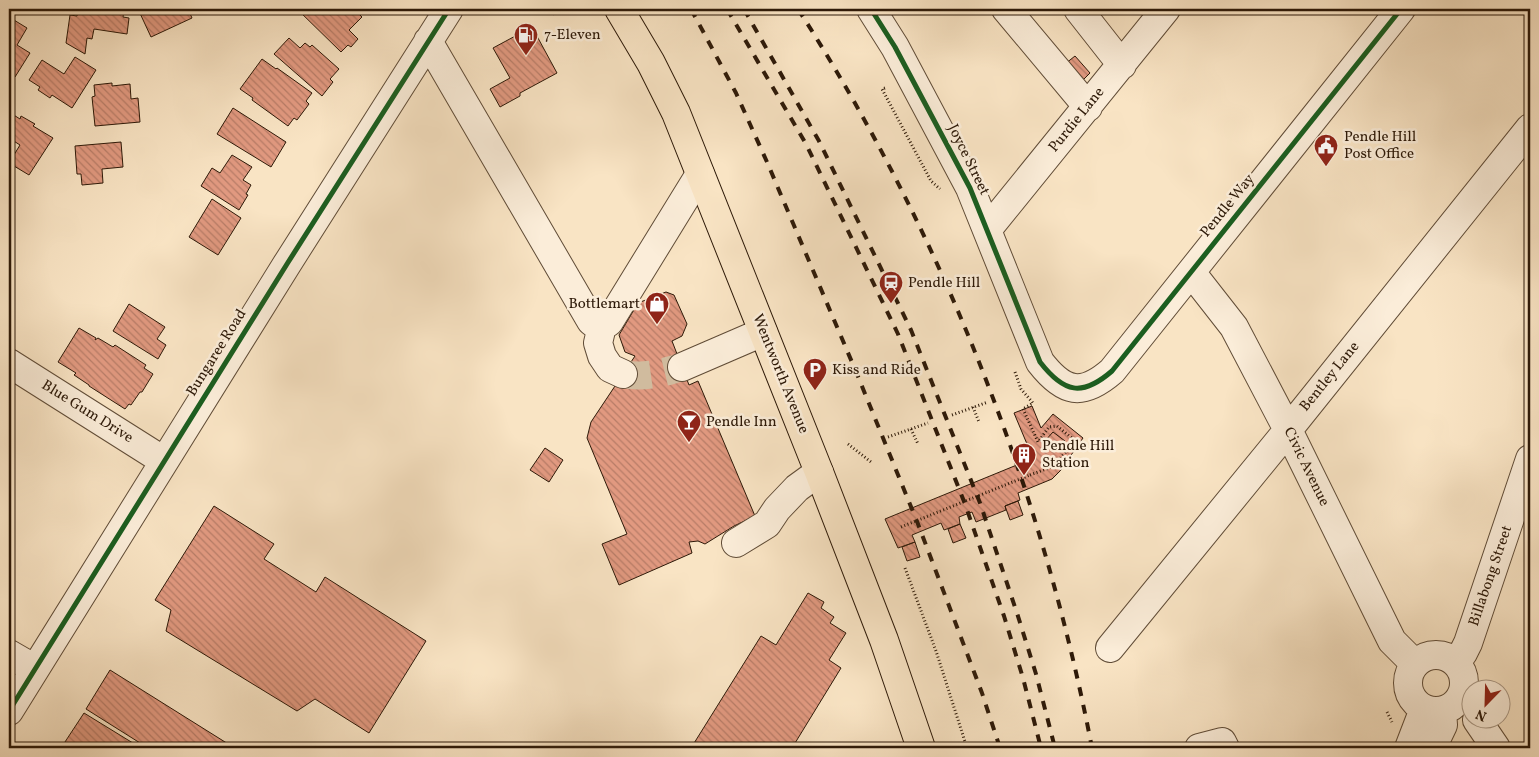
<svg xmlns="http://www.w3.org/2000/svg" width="1539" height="757" font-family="Vollkorn,serif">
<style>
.building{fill:url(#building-back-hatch);stroke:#2d1908}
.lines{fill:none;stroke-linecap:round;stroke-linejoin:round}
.minor-tunnel{stroke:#d0bb9e;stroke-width:28;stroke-dasharray:28 14;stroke-linecap:butt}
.minor-casing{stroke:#604c37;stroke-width:30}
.major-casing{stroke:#2d1908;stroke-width:30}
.path{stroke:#2d1908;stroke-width:3;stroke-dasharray:1 2.5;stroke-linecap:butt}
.minor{stroke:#fbedd9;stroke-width:28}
.major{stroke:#f9e4c4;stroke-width:28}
.rail{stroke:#2d1908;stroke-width:4;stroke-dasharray:9 9;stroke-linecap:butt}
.path-bridge{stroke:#2d1908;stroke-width:3;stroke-dasharray:1 2.5;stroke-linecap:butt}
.cycleway-casing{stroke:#fbedd9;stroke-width:8}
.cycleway{stroke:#1b5e20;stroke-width:5}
.labels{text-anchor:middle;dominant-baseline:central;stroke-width:5;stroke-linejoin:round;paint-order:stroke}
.poi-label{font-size:15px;fill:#2d1908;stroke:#fbedd9;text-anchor:start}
.street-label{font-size:15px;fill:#2d1908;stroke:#fbedd9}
</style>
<defs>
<pattern id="building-back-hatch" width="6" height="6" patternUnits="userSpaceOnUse" patternTransform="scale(1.25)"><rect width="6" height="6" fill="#e19980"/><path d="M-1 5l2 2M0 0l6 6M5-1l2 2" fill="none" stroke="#b77c67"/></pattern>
</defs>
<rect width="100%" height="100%" fill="#f9e4c4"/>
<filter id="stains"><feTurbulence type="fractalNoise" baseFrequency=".004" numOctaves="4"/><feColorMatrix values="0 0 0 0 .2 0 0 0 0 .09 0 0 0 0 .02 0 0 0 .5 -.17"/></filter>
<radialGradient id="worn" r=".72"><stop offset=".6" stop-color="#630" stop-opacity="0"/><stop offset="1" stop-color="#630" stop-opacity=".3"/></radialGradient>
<path class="building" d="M78 9H124L123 17 129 18 127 34 94 29 92 39 87 38 85 54 66 43 70 15 77 16Z
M138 9H188L192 18 151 37Z
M297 9H354L362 17 349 30 358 39 351 47 348 45 341 52Z
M547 9H560L554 15Z
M9 17 27 28 17 45 30 53 15 77 9 73Z
M532 27 557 73 520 93V96L500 107 490 89 510 78 493 48Z
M289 38 300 48 305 43 310 47 312 45 339 69 330 79 333 82 322 96 274 54Z
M1075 56 1090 73 1081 82 1065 64Z
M75 57 96 70 72 108 52 95 50 98 38 90 40 87 29 80 42 60 64 74Z
M262 59 276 69 277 68 312 93 306 101 309 104 297 120 294 118 288 126 252 100 253 98 240 89Z
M112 83V86L130 84 131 99 138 98 140 122 95 126 92 97 95 96 94 85Z
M233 108 286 142 271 167 217 134Z
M9 112 20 119 21 116 35 124 33 126 53 138 29 175 9 163 20 145 9 138Z
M121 142 123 167 102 169 103 183 82 185 81 174H77L75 146Z
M232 155 252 167 243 180 251 185 246 194 248 195 239 210 201 186 212 168 220 173Z
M212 199 241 218 218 255 189 237Z
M666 292 674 295 687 324 682 336 672 341 689 385 698 381 755 516 734 526 705 544 698 541 689 542 692 553 619 585 602 544 627 534 587 438 591 422 635 356 625 352 619 335 638 303Z
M129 304 165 327 157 339 166 345 158 359 113 331Z
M79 328 96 338 95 340 98 338 113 347 115 345 146 365 144 368 153 374 142 392H140L131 405 129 404 125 409 89 386V385L74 375 76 373 58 362Z
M1032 406 1041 428 1053 414 1083 438 1060 471 1052 479 1018 493 1020 500 1005 506 1006 510 976 522 972 512 959 517 960 524 944 530 941 523 912 535 915 542 898 548 885 519 1029 460 1032 456 1014 413Z
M1053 432 1065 441 1056 452 1044 442Z
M545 448 563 460 549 482 530 470Z
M1018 501 1023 515 1010 520 1005 506Z
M214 506 274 544 264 559 316 592 325 577 426 641 369 733 315 699 297 711 166 631 171 610 155 600Z
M960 524 966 538 953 543 948 529Z
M915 542 920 557 907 561 902 547Z
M808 593 824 602 821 608 834 617 830 623 846 633 829 660 841 668 792 748H691L761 636 776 645Z
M110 670 233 747V748H148L86 709Z
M84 713 141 748H61Z"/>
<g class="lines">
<path class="minor-tunnel" d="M623 374C644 378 662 373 682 367"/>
<defs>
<path id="minor" d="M871 9 895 47 970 188 1040 362C1064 393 1082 397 1112 371L1401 9
M1006 9 1088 107
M1078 9 1122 65
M428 41 591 321 596 325 602 326 609 322 700 174
M987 230 1166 9
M1191 272 1234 327 1288 430 1392 641 1415 664
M602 326 598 343 602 356 610 368 623 374
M9 363 164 461
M682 367 763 332
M736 543 767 524 777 509 797 488 819 472
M1110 648 1288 430 1530 128
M9 654 35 669
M1408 683a28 28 0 1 1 56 0a28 28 0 1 1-56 0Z
M1456 663 1463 653 1468 643 1530 459
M9 711 287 264 449 9
M1477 720 1496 748
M1199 748 1222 742 1225 748
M1409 748 1424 709
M1432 748 1443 725 1442 711"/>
<path id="major" d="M619 9 651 63 676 113 819 472 884 640 921 748"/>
</defs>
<use href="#minor" class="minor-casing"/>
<use href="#major" class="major-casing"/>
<path class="path" d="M885 88 882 89 931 181 940 189
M1015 372 1021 389 1033 403 1023 409
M973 407 979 422
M952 415 988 402
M911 429 918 444
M888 437 928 423
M848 444 871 462
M1030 475 1054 466
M905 568 936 651 967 748
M1387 712 1392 722"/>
<use href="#minor" class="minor"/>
<use href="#major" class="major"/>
<path class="rail" d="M691 9 736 93 767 162 857 374 918 524 982 693 1000 748
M727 9 806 144 898 334 965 504 1004 616 1023 678 1041 748
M744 9 819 141 911 330 980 503 1017 613 1036 674 1055 748
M798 9C941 231 1042 488 1092 748"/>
<path class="path-bridge" d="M1023 409 1038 442 1049 427 1057 426 1072 438 1069 448 1054 466
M901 527 1030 475"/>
<defs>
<path id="cycleway" d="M871 9 895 47 970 188 1040 362C1064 393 1082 397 1112 371L1401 9
M9 711 287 264 449 9"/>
</defs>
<use href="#cycleway" class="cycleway-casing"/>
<use href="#cycleway" class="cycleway"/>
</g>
<defs>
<symbol id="fuel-pin" viewBox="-11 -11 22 30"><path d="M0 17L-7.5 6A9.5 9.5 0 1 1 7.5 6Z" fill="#8f2418" stroke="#fbedd9"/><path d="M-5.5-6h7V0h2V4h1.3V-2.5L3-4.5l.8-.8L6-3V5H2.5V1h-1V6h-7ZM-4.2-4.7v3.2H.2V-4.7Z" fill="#fff"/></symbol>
<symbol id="civic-pin" viewBox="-11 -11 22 30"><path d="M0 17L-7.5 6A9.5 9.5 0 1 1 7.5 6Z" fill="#8f2418" stroke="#fbedd9"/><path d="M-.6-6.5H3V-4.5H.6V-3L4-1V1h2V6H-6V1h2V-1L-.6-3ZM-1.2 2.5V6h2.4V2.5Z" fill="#fff"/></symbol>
<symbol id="station-pin" viewBox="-11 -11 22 30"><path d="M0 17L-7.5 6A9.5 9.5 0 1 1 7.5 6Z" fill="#8f2418" stroke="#fbedd9"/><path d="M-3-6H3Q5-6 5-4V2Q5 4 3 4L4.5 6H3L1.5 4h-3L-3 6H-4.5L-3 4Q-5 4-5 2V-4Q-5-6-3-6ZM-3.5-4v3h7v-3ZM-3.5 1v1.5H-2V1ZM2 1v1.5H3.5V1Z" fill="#fff"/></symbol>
<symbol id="shop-pin" viewBox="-11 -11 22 30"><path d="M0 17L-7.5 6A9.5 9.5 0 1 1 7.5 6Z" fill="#8f2418" stroke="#fbedd9"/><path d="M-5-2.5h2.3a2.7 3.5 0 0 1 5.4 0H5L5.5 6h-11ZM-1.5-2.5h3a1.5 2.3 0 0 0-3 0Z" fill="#fff"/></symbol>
<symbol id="parking-pin" viewBox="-11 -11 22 30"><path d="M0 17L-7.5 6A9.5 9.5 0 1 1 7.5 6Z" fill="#8f2418" stroke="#fbedd9"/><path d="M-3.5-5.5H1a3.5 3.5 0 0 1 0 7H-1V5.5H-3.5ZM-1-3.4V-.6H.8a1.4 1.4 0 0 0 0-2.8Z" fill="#fff"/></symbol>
<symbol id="bar-pin" viewBox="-11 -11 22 30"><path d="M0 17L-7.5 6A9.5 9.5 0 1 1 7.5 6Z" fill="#8f2418" stroke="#fbedd9"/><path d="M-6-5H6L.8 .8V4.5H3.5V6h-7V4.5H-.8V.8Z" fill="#fff"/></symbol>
<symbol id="building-pin" viewBox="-11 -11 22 30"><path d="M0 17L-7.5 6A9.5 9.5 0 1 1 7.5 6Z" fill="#8f2418" stroke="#fbedd9"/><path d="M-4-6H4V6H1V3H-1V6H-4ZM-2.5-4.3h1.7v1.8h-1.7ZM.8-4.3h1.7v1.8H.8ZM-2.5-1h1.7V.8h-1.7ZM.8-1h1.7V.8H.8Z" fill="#fff"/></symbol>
</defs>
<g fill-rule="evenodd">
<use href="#fuel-pin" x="512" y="21" width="28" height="38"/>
<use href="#civic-pin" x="1312" y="132" width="28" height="38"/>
<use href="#station-pin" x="877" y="269" width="28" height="38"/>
<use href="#shop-pin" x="643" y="290" width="28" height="38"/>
<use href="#parking-pin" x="801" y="356" width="28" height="38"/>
<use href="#bar-pin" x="675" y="408" width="28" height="38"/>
<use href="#building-pin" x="1010" y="441" width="28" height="38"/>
</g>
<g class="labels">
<g class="poi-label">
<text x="544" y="35">7-Eleven</text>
<text x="1344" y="137">Pendle Hill<tspan x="1344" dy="17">Post Office</tspan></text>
<text x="908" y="283">Pendle Hill</text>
<text x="640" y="304" text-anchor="end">Bottlemart</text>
<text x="832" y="370">Kiss and Ride</text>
<text x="706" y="422">Pendle Inn</text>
<text x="1042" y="446">Pendle Hill<tspan x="1042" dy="17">Station</tspan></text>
</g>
<g class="street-label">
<text transform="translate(1077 120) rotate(-51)">Purdie Lane</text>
<text transform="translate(968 160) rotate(64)">Joyce Street</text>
<text transform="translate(1228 206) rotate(-51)">Pendle Way</text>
<text transform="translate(217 353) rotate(-58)">Bungaree Road</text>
<text transform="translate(780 374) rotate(68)">Wentworth Avenue</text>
<text transform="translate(1330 377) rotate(-51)">Bentley Lane</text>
<text transform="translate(87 412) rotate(32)">Blue Gum Drive</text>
<text transform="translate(1306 467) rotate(64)">Civic Avenue</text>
<text transform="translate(1491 576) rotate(-71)">Billabong Street</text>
</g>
</g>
<rect width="1539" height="757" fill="none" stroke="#f9e4c4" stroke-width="30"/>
<rect x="10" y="10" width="1519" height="737" fill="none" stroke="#2d1908" stroke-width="2.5"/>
<rect x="15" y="15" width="1509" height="727" fill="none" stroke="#2d1908"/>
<g transform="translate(1486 704) rotate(203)"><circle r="24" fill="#fbedd9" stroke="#a99885"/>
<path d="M0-4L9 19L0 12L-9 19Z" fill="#8f2418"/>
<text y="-8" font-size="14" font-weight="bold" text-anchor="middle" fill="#2d1908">N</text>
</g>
<rect width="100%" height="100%" filter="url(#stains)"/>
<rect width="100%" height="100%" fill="url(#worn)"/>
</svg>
